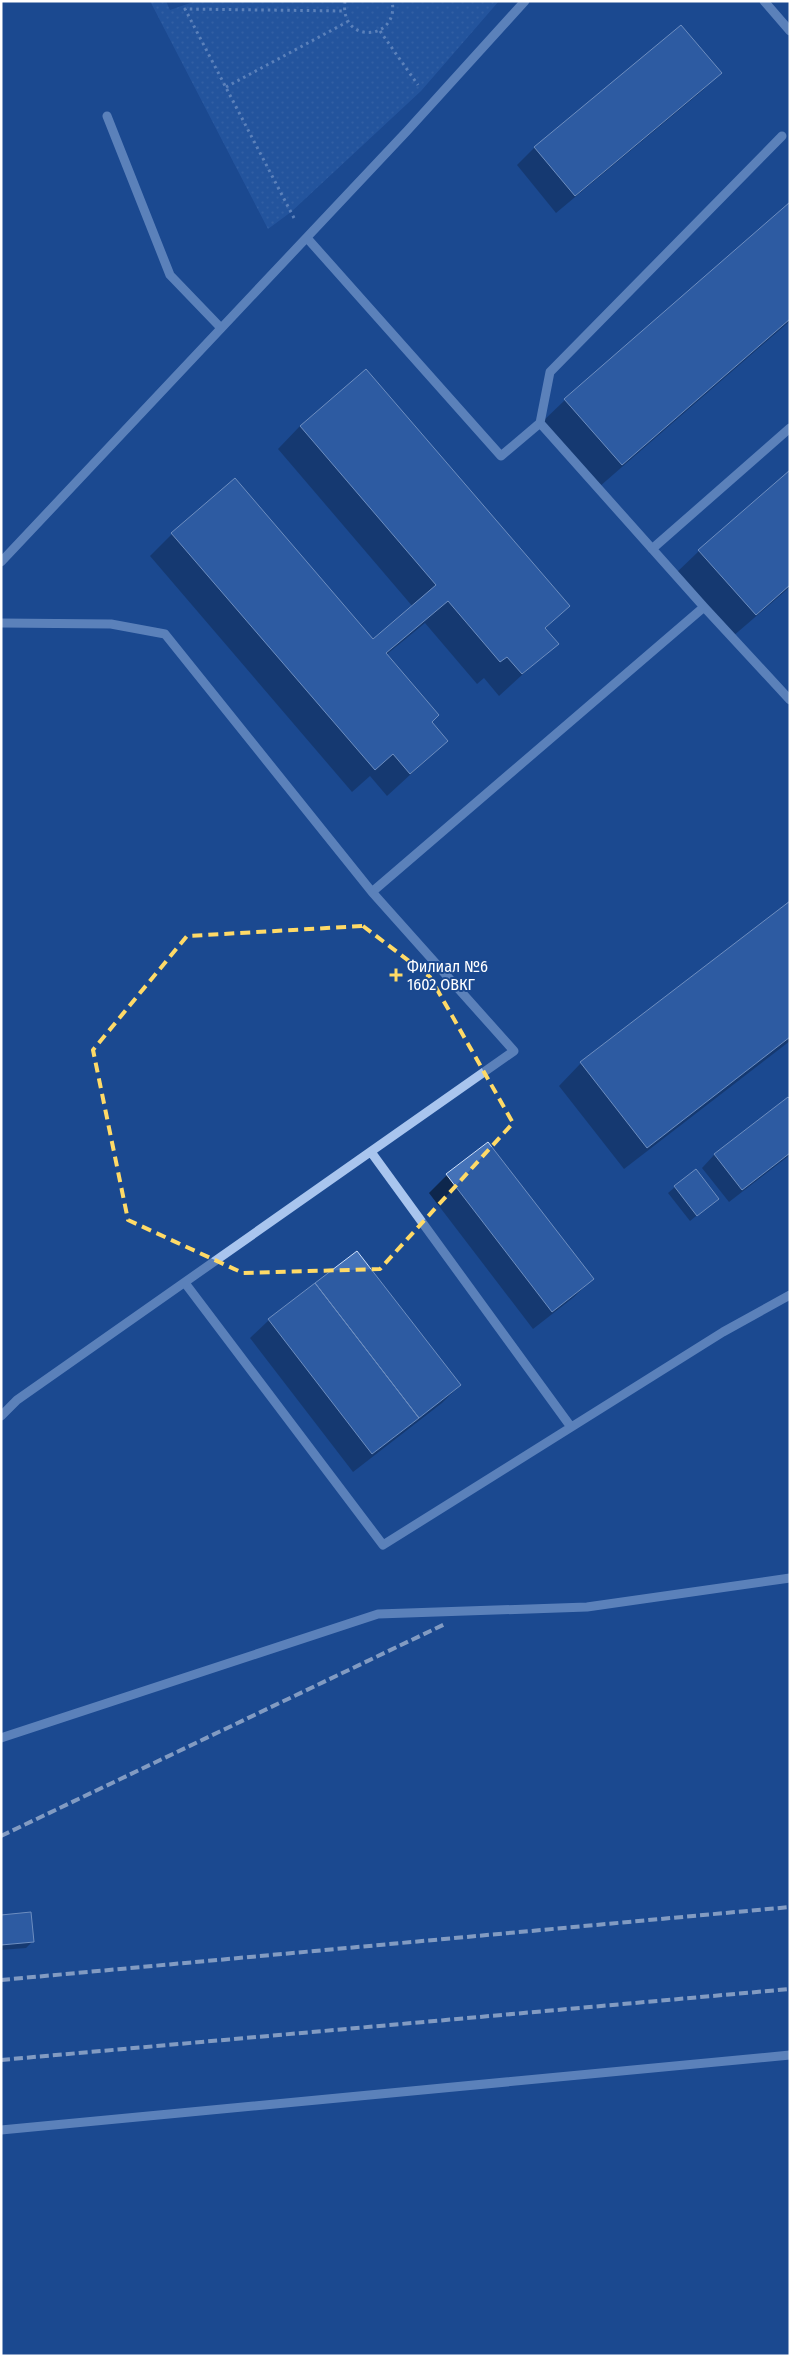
<svg xmlns="http://www.w3.org/2000/svg" width="791" height="2357" font-family="'Fira Sans Condensed',sans-serif">
<style>
.grass{fill:url(#grass-dots)}
.shadow{fill:#0007}
.building{fill:#4472b8;stroke:#d0e1fa}
.lines{fill:none;stroke-linecap:round;stroke-linejoin:round}
.path{stroke:#a9c5ee;stroke-width:3;stroke-dasharray:2.5 4;stroke-linecap:butt}
.minor{stroke:#a9c5ee;stroke-width:9}
.rail{stroke:#fff;stroke-width:4;stroke-dasharray:9 4;stroke-linecap:butt}
.marked{fill:none;stroke:#ffda67;stroke-width:4;stroke-dasharray:10 6;stroke-linejoin:round}
.poi-dot{fill:#ffda67;stroke:#1b4990;stroke-width:2}
.labels{text-anchor:middle;dominant-baseline:central;stroke-width:4;stroke-linejoin:round;paint-order:stroke}
.poi-label{font-size:16px;fill:#fff;stroke:#1b4990;text-anchor:start}
</style>
<defs>
<pattern id="grass-dots" width="8" height="8" patternUnits="userSpaceOnUse" patternTransform="scale(1.25)"><rect width="8" height="8" fill="#2e62ae"/><path d="M2 2h.1M6 6h.1" fill="none" stroke="#4d7aba" stroke-width="1.8" stroke-linecap="round"/></pattern>
</defs>
<rect width="100%" height="100%" fill="#1b4990"/>
<path class="grass" d="M150 1H166L170 10 196 1H499L421 91 291 212 268 229Z"/>
<path class="shadow" d="M720 73 702 91 556 213 517 165 535 147Z
M790 204V321L599 487 542 422 565 400Z
M300 426 568 606 545 629 557 643 499 696 484 678 477 684 425 623 386 655 430 722 447 741 387 796 370 776 352 792 150 556 172 534 373 640 413 607 278 449Z
M790 471V587L732 637 676 573 699 551Z
M790 903V1041L624 1169 559 1086 581 1063Z
M788 1098 790 1101V1155L729 1202 702 1168 714 1155Z
M487 1143 592 1279 574 1297 533 1329 429 1193 447 1175Z
M675 1187 717 1199 690 1221 668 1193Z
M357 1252 460 1385 442 1403 353 1472 250 1338 269 1320Z
M1 1916 32 1942 26 1948 1 1950Z"/>
<path class="building" d="M681 25 722 73 575 196 534 147Z
M790 202V319L622 465 564 399Z
M366 369 570 606 545 628 559 644 522 674 507 657 500 662 448 601 386 653 439 715 432 722 448 741 410 774 393 754 375 770 171 533 235 478 373 639 436 585 300 426Z
M790 470V585L756 615 698 550Z
M790 901V1037L647 1148 580 1062Z
M788 1097 790 1099V1153L742 1190 714 1154Z
M488 1142 594 1279 552 1312 446 1174Z
M696 1169 719 1199 697 1216 674 1186Z
M357 1251 461 1385 419 1418 315 1283Z
M315 1283 419 1418 372 1454 268 1319Z
M31 1912 34 1942 1 1945V1915Z"/>
<g class="lines">
<path class="path" d="M345 1C339 45 400 41 392 1
M380 31 418 85
M226 87 347 22
M294 218 185 9 344 11"/>
<path class="minor" d="M764 1 790 31
M107 116 170 275 221 328
M307 238 501 456 540 423 704 607 790 700
M540 423 550 372 782 136
M652 549 790 428
M1 562 407 131 525 1
M1 623 111 624 165 634 372 892 514 1051 17 1400 1 1416
M372 892 704 607
M371 1152 571 1427
M185 1283 383 1545 723 1332 790 1295
M1 1738 378 1614 587 1607 790 1578
M1 2130 790 2055"/>
<path class="rail" d="M1 1836 445 1624
M1 1980 790 1907
M1 2060 790 1989"/>
</g>
<path d="M0 0H791V2357H0ZM363 926 430 977 513 1123 380 1269 243 1273 128 1220 93 1050 187 936Z" fill="#1b4990" fill-opacity=".55" fill-rule="evenodd"/>
<path class="marked" d="M363 926 430 977 513 1123 380 1269 243 1273 128 1220 93 1050 187 936Z"/>
<path class="poi-dot" d="M393.5 967.5h5v5h5v5h-5v5h-5v-5h-5v-5h5z"/>
<g class="labels">
<g class="poi-label">
<text x="407" y="966">Филиал №6<tspan x="407" dy="18">1602 ОВКГ</tspan></text>
</g>
</g>
<rect width="791" height="2357" fill="none" stroke="#ffffff" stroke-width="5"/>
</svg>
